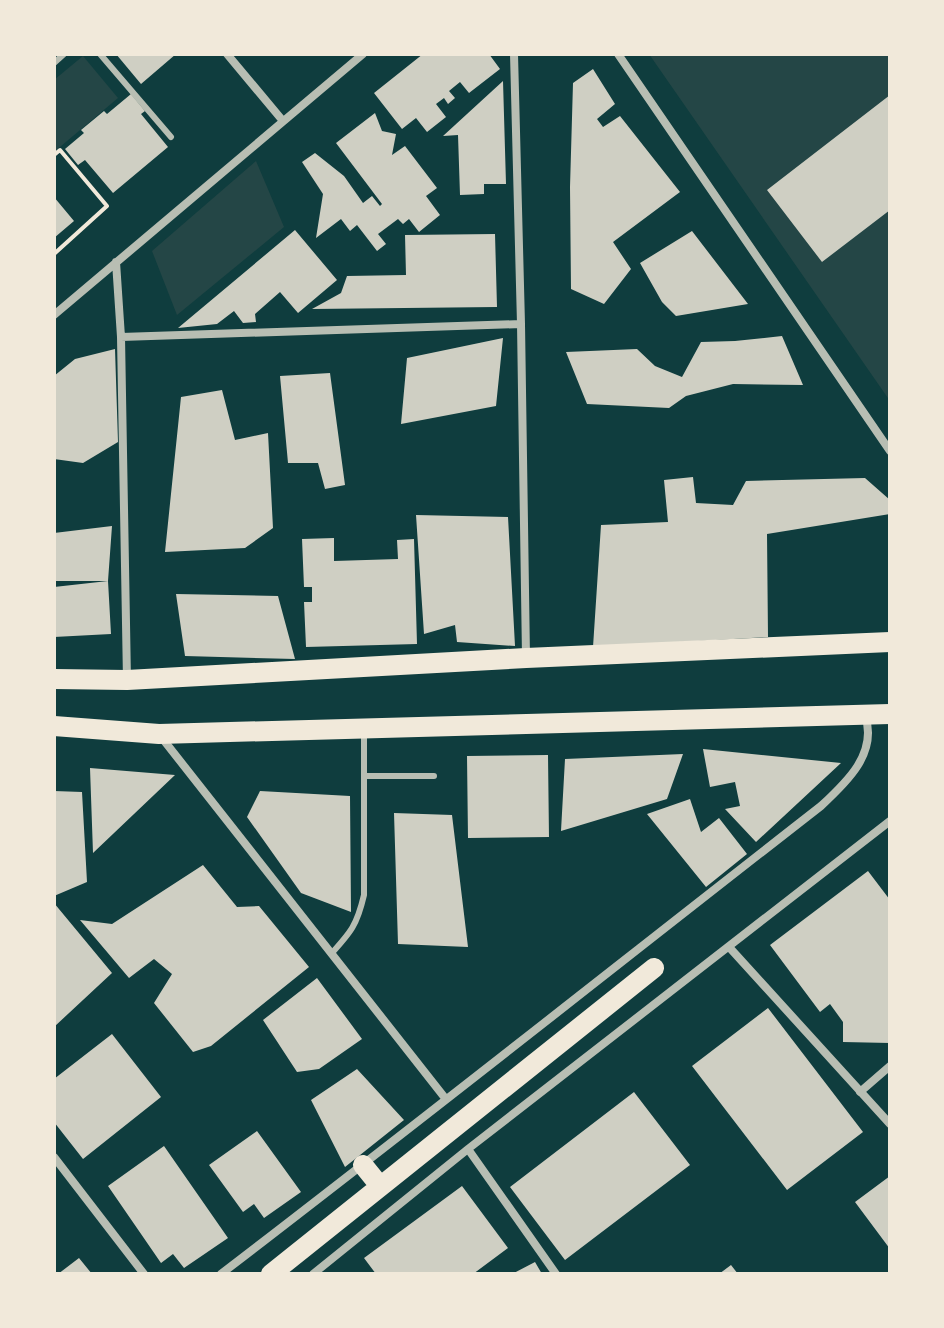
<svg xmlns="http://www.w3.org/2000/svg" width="944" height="1328" font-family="'Libre Baskerville',serif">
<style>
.green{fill:#244646}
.building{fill:#cfcfc3}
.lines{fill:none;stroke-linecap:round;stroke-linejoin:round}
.path{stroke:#f1e9da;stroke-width:4}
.service{stroke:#b8beb3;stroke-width:6}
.minor{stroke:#b8beb3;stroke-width:8}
.primary{stroke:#f1e9da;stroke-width:20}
</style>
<rect width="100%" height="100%" fill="#0f3d3e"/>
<path class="green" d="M649 54H890V401Z
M83 56 118 98 54 152V80Z
M256 161 284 227 177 315 152 251Z"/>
<path class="building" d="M116 54H176L141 84Z
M423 54H489L500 69 469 93 460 82 449 91 455 98 448 104 444 98 436 104 446 117 427 132 416 118 402 129 374 93Z
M593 69 615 104 597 119 603 127 620 116 680 192 613 242 631 269 604 304 571 289 570 187 573 83Z
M503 81 506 184H484V194L460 195 458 135 443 136Z
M131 94 145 111 141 114 168 147 113 193 85 160 78 165 65 149 84 133 81 130 104 111 107 114Z
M890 95V210L822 262 767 190Z
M375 113 382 131 396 134 392 155 405 146 437 188 426 196 440 215 419 232 409 219 403 224 398 219 378 234 386 244 377 251 357 225 350 231 341 219 316 238 323 194 302 162 315 153 344 176 363 203 372 196 380 206 382 204 336 143Z
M54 197 74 221 54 238Z
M295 230 337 280 298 313 280 292 255 314 256 322 243 323 234 311 217 324 178 328Z
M692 231 748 304 676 316 662 302 640 263Z
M495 234 497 307 312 309 341 293 347 276 406 275 405 235Z
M782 336 803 385 733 384 686 396 669 408 587 404 566 352 637 349 655 366 682 377 701 342 735 341Z
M503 338 496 406 401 424 407 358Z
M115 349 118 442 83 463 54 459V376L75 359Z
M330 373 345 485 325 489 318 463H288L280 376Z
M222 390 235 440 268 433 273 528 245 548 165 552 181 397Z
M693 477 696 503 733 505 746 481 865 478 890 500V514L767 534 768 637 593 647 601 525 668 522 664 480Z
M416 515 508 517 515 646 457 642 455 625 424 634Z
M112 526 108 581H54V533Z
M334 538V561L398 559 397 540 414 539 417 644 306 647 304 602H312V587H304L302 539Z
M108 581 111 634 54 637V587Z
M176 594 278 596 295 659 185 656Z
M703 749 841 763 756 842 725 809 740 806 735 782 710 787Z
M683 754 667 799 561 831 565 759Z
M548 755 549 837 468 838 467 756Z
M90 768 175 775 93 853Z
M54 791 82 792 87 882 54 896Z
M260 791 350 796 351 912 301 893 247 817Z
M690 799 701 832 719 818 747 854 706 887 647 814Z
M394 813 452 815 468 947 398 944Z
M203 865 237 907 259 906 309 967 211 1046 193 1052 154 1003 172 974 154 959 129 978 80 920 112 924Z
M868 871 890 900V1043L843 1042V1022L830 1004 820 1012 770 945Z
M54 903 112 973 54 1027Z
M317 978 362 1039 319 1069 297 1072 263 1020Z
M768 1008 863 1132 787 1190 692 1066Z
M112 1034 161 1097 83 1159 54 1122V1079Z
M357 1069 404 1120 345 1167 311 1100Z
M634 1092 690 1165 565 1260 510 1187Z
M257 1131 301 1192 264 1218 254 1204 243 1212 209 1165Z
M164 1146 228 1238 184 1268 173 1254 161 1263 108 1186Z
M890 1176V1249L855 1202Z
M462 1186 508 1248 473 1274H376L364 1258Z
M79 1258 92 1274H58Z
M535 1262 542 1274H512Z
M731 1265 738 1274H719Z"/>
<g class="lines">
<path class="path" d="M54 155 60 150 107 206 54 254"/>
<path class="service" d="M100 54 171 137
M54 63 64 54
M365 776H434
M331 954C351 932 357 925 364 895V732"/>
<path class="minor" d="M227 54 283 121
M514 54 521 324 526 657
M618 54 890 451
M116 262 121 337 127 680
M54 315 363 54
M121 337 521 324
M162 738 445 1098
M729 947 890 1124
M860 1092 890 1066
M468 1149 556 1274
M54 1157 144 1274
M221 1274C422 1120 621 962 821 806 847 782 878 753 865 715
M313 1274 468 1149 890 821"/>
<path class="primary" d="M54 679 127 680 526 658 890 642
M54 726 159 734 890 714
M363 1165 380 1186
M271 1274 654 968"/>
</g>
<rect width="944" height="1328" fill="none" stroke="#f1e9da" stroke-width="112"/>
</svg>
